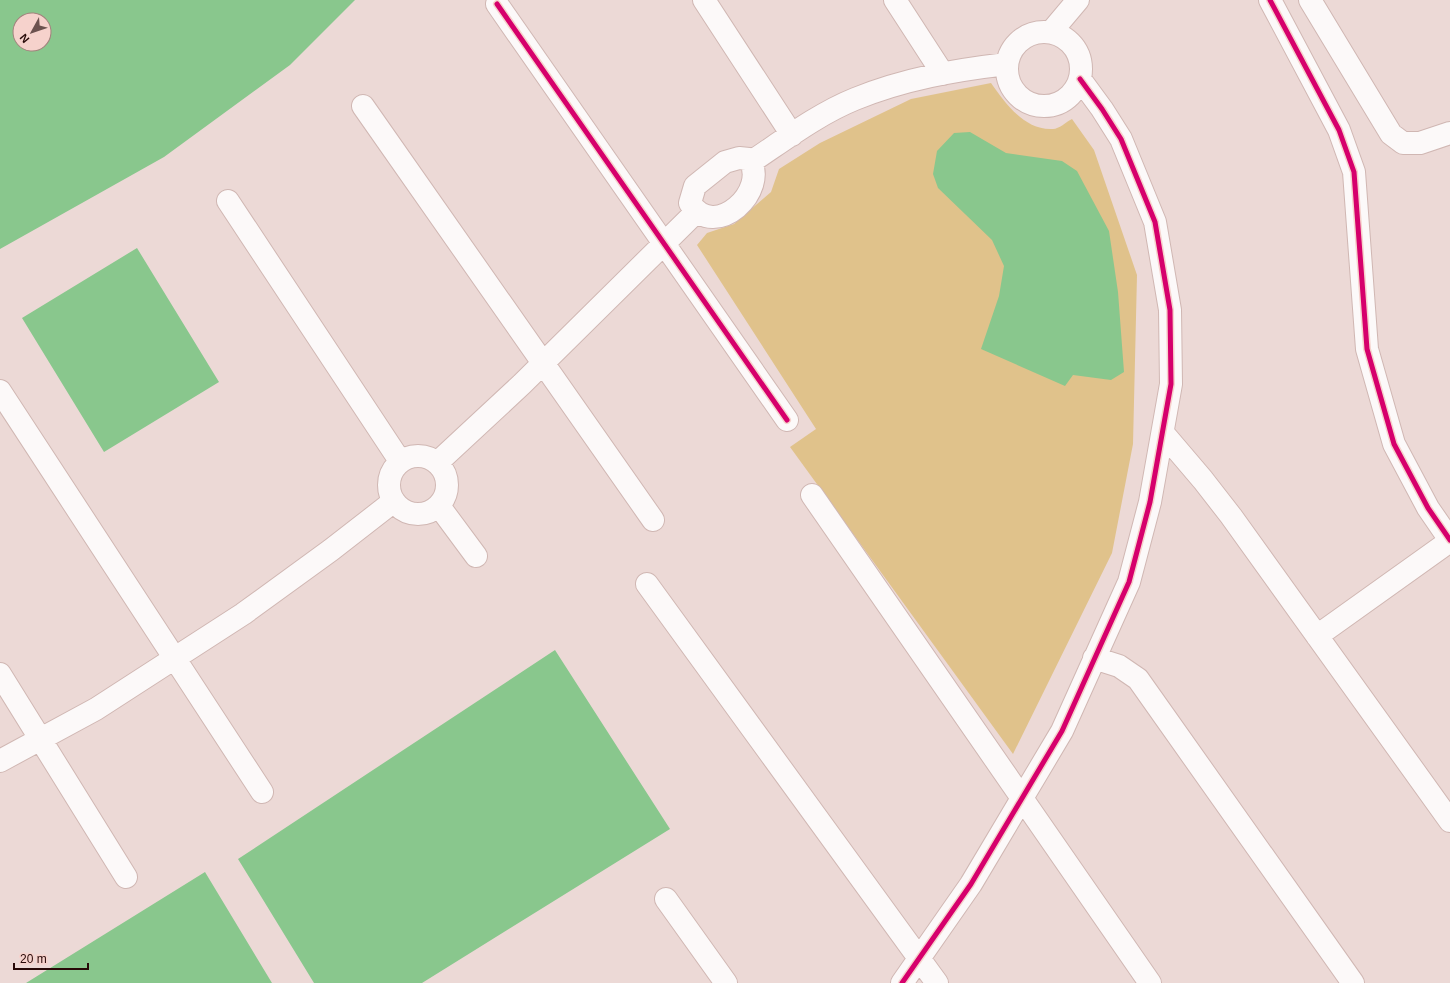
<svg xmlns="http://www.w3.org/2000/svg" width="1450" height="983" font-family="Helvetica,sans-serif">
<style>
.green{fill:#e0c28b}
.water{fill:#89c78d;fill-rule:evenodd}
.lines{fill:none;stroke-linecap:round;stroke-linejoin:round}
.minor-casing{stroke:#d0b7b3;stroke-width:24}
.minor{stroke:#fcf9f9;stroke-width:22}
.cycleway-casing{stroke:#f6d2cc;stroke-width:8}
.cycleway{stroke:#d6006c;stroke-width:5}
</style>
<rect width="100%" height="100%" fill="#ecd9d6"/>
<path class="green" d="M991 83C1005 103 1025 131 1053 129 1059 129 1066 122 1072 119L1094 150 1137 275 1133 444 1112 553 1013 754 790 447 816 429 697 245 707 233 734 224 771 192 779 169 820 143 911 99Z"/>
<path class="water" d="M0 0H355L290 65 164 157 0 249ZM20 20H44V44H20Z
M970 132 1006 153 1062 161 1077 171 1109 231 1118 292 1124 372 1111 380 1073 375 1065 386 981 349 999 296 1004 266 992 240 938 188 933 174 937 151 954 133Z
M137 248 219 382 104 452 22 318Z
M555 650 670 829 422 983H314L238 859Z
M205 872 272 983H26Z"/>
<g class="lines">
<defs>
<path id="minor" d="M704 0 792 135
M895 0 943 74
M1270 0 1339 130 1354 172 1367 349 1394 444 1428 508 1450 540
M1310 0 1391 134 1403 143H1420L1450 133
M497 4 787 420
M1007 69a37 37 0 1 1 74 0a37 37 0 1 1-74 0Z
M1051 32 1078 0
M363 106 653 520
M739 158 749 159C770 190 715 242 690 203L695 186 725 162Z
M751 162C784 140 818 114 855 99 904 79 955 70 1007 64
M228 201 400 461
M0 391 262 792
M1163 433 1203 480 1231 516 1450 821
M389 485a29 29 0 1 1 58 0a29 29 0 1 1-58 0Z
M437 463 522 384 696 212
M812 495 1150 983
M439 506 476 556
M647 584 937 983
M1317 636 1450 541
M1094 658 1119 666 1138 679 1353 983
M0 674 126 877
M0 761 96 709 243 614 331 550 394 501
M666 899 726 983
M902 983 971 884 1062 731 1129 582 1150 502 1171 384 1170 310 1155 222 1121 139 1102 109 1080 79"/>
</defs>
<use href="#minor" class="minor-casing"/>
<use href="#minor" class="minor"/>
<defs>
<path id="cycleway" d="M1270 0 1339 130 1354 172 1367 349 1394 444 1428 508 1450 540
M497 4 787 420
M902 983 971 884 1062 731 1129 582 1150 502 1171 384 1170 310 1155 222 1121 139 1102 109 1080 79"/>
</defs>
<use href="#cycleway" class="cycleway-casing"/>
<use href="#cycleway" class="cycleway"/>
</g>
<g transform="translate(32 32) rotate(230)"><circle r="19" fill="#f6d2cc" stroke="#a3827d"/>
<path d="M0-3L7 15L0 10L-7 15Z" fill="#6c524f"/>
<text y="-6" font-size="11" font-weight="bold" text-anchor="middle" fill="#270907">N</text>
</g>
<path d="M14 963v6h74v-6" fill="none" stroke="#270907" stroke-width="2"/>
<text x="20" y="963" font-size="12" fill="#270907" stroke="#f6d2cc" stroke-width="3" paint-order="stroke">20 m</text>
</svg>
